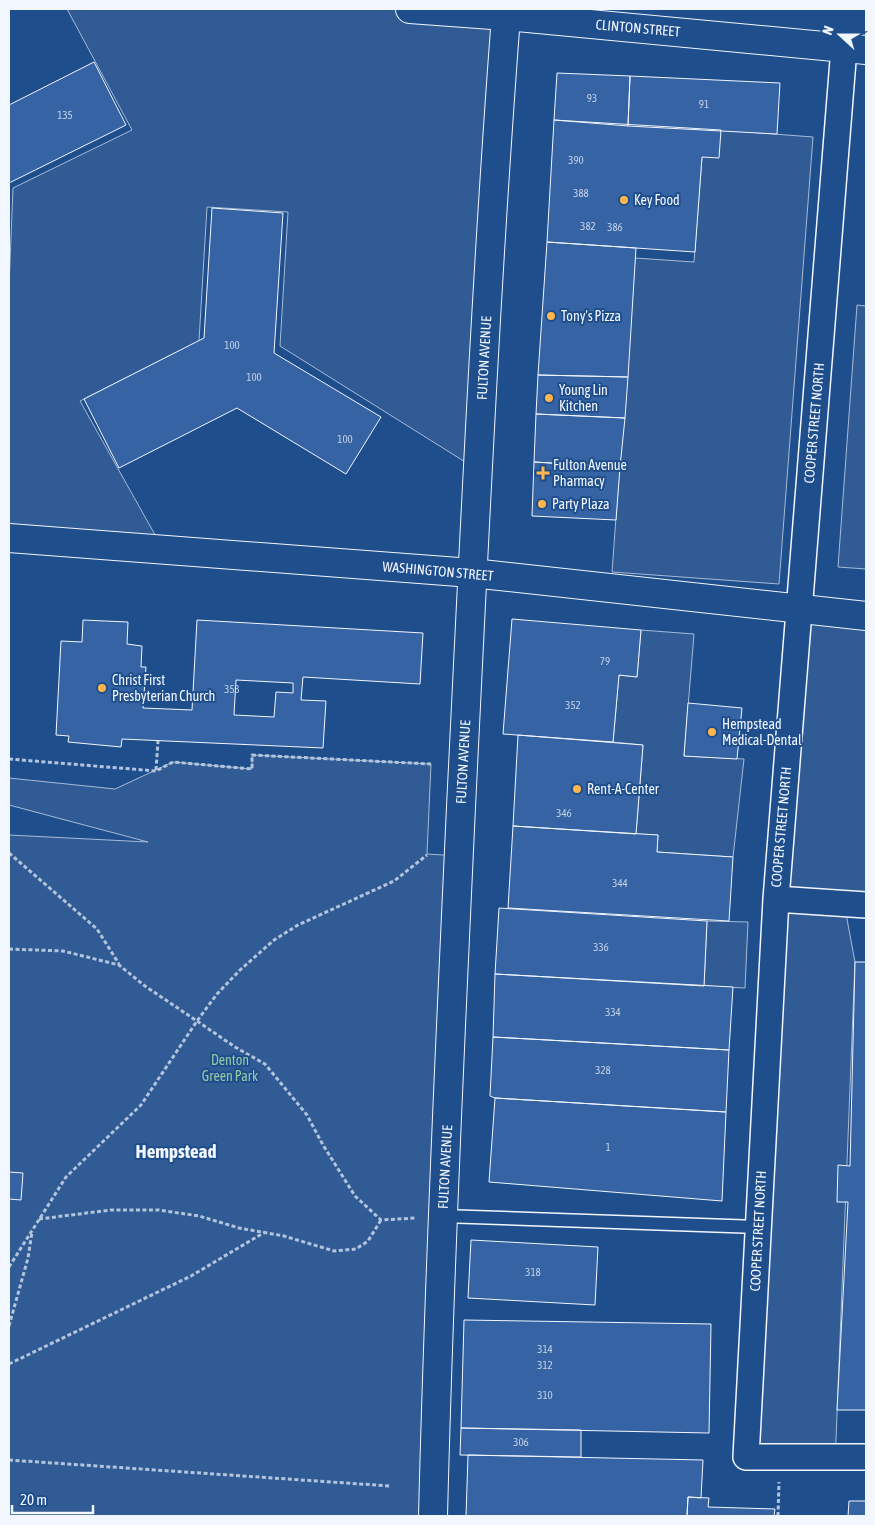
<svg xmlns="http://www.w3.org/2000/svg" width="875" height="1525" font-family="'Asap Condensed',sans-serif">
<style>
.built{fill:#305b95;stroke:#a8bbd7}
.building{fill:#3563a3;stroke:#f2f6ff;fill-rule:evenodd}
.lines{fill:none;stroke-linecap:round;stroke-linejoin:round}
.service-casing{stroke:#f2f6ff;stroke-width:15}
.minor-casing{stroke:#f2f6ff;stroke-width:28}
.secondary-casing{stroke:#f2f6ff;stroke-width:30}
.primary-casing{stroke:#f2f6ff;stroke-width:30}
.path{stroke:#b3c4dc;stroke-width:3;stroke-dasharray:4 2.5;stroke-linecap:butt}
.service{stroke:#1f4e8c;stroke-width:12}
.minor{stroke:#1f4e8c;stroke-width:25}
.secondary{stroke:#1f4e8c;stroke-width:28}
.primary{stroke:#1f4e8c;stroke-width:28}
.poi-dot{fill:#ffb74d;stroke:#1f4e8c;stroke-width:2}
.labels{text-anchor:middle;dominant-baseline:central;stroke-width:4;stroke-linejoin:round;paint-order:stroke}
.number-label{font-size:11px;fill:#c3d1e8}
.street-label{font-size:14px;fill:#f2f6ff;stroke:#1f4e8c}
.poi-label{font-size:14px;fill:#f2f6ff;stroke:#1f4e8c;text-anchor:start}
.park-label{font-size:14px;fill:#97c8a6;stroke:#1f4e8c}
.district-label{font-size:19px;font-weight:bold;fill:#f2f6ff;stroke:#1f4e8c}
</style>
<rect width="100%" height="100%" fill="#1f4e8c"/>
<path class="built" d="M67 9H401L506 16 478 470 280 346 288 212 207 207 199 341 80 401 163 549 9 538V287L13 188 132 130Z
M721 130 813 137 779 584 612 572 635 258 694 262 702 157Z
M857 305 866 306V569L838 567Z
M799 608 866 617V905L844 903 855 962 835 1464 745 1461 777 898Z
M641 630 694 634 684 756 744 759 733 857 657 852 658 835 636 834 643 745 613 742 619 675 637 677Z
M252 755 431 764 427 854 459 856 433 1516H9V835L148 842 9 805V778L115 789 173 762 252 769Z
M707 921 748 922 745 988 704 986Z"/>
<path class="building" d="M94 62 126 125 9 183V105Z
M557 73 630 76 628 126 554 120Z
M630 76 780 83 777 134 628 126Z
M554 120 721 130 719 158 702 157 695 252 547 242Z
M212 208 283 213 274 353 381 417 346 474 237 408 119 468 84 399 204 338Z
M547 242 636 248 628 377 538 375Z
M538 375 628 377 625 418 536 414Z
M536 414 625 418 620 467 534 462Z
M534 462 620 467 616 520 532 516Z
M512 619 641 630 637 677 619 675 613 742 503 734Z
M83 620 128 622 127 644 142 646 141 667H146L143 708 192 710 197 620 423 633 420 684 303 677 301 700 326 701 323 748 122 739 121 747 68 742 69 736 56 735 61 641 82 642ZM236 680 293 683V693L276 692 274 717 234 715Z
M688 703 742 708 737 759 684 756Z
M518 735 643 745 636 834 513 826Z
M513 826 658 835 657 852 733 857 729 921 508 908Z
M499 908 707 921 704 986 495 974Z
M855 962H866V1410H837L848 1202H837L838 1165 850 1166Z
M495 974 733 987 729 1050 493 1037Z
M493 1037 729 1050 726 1112 495 1098 490 1096Z
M495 1098 726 1112 722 1201 489 1182Z
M9 1172 23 1173 21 1200 9 1199Z
M471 1240 598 1247 595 1305 468 1298Z
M464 1320 711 1324 709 1433 461 1428Z
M461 1428 581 1430V1457L460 1455Z
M468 1455 703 1460 701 1498 688 1497 687 1516H466Z
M688 1497 709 1498 708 1507 775 1509 774 1516H687Z
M849 1501H866V1516H848Z"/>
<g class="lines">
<defs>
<path id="service" d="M442 1216 758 1227"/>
<path id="minor" d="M844 48 776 899 746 1457H866
M776 899 866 905"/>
<path id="secondary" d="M9 538 472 573 866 616"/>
<path id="primary" d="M410 9 506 16 866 50
M433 1516C439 1280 450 1044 461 807 474 544 486 279 506 16L508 9"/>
</defs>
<use href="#service" class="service-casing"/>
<use href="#minor" class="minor-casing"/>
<use href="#secondary" class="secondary-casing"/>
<use href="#primary" class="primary-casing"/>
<path class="path" d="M9 759 156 771 173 762 252 769V755L431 764
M156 770 158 741
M9 853 97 929 119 964
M9 949 63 951 119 965 145 986 197 1021 235 1047 265 1064 307 1115 323 1145 355 1196 381 1220 416 1218
M39 1219 111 1210H159L199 1216 239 1228 284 1236 334 1251 356 1249 368 1241 381 1220
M9 1267 66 1177 141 1105 197 1021 217 994 240 970 274 940 298 925 394 881 427 855
M9 1326 28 1258 32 1232
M9 1364 191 1276 265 1232
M9 1460 390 1486
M778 1516 779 1482"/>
<use href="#service" class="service"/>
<use href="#minor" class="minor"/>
<use href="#secondary" class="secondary"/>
<use href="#primary" class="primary"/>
</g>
<g class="poi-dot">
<circle cx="624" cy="200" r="5"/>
<circle cx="551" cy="316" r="5"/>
<circle cx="549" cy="398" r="5"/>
<path d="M540.5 465.5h5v5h5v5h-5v5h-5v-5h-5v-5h5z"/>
<circle cx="542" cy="504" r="5"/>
<circle cx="102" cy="688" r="5"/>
<circle cx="712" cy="732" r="5"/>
<circle cx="577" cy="789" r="5"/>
</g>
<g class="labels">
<g class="number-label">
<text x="592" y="98">93</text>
<text x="704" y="104">91</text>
<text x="65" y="115">135</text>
<text x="576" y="160">390</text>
<text x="581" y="193">388</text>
<text x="588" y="226">382</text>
<text x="615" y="227">386</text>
<text x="232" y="345">100</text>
<text x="254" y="377">100</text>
<text x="345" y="439">100</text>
<text x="605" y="661">79</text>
<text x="232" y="689">353</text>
<text x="573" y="705">352</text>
<text x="564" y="813">346</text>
<text x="620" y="883">344</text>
<text x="601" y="947">336</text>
<text x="613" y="1012">334</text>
<text x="603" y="1070">328</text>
<text x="608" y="1147">1</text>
<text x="533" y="1272">318</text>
<text x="545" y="1349">314</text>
<text x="545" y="1365">312</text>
<text x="545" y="1395">310</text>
<text x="521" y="1442">306</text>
</g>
<g class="street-label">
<text transform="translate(638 28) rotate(5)">CLINTON STREET</text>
<text transform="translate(484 358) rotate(-87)">FULTON AVENUE</text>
<text transform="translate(814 423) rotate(-85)">COOPER STREET NORTH</text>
<text transform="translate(438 571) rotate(5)">WASHINGTON STREET</text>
<text transform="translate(463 762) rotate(-87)">FULTON AVENUE</text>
<text transform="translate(781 827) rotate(-85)">COOPER STREET NORTH</text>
<text transform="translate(445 1167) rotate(-87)">FULTON AVENUE</text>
<text transform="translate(758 1231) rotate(-87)">COOPER STREET NORTH</text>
</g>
<g class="poi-label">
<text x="634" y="200">Key Food</text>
<text x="561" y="316">Tony's Pizza</text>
<text x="559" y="390">Young Lin<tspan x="559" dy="16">Kitchen</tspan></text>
<text x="553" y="465">Fulton Avenue<tspan x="553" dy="16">Pharmacy</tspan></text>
<text x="552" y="504">Party Plaza</text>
<text x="112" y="680">Christ First<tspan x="112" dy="16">Presbyterian Church</tspan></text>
<text x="722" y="724">Hempstead<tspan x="722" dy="16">Medical-Dental</tspan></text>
<text x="587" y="789">Rent-A-Center</text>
</g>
<g class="park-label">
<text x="230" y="1060">Denton<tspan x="230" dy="16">Green Park</tspan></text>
</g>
<g class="district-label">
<text x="176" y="1151">Hempstead</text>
</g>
</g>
<rect width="875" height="1525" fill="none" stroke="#f2f6ff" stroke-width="20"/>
<g transform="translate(840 35) rotate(291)" stroke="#1f4e8c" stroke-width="4" paint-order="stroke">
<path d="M0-4L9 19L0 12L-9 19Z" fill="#f2f6ff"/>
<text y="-8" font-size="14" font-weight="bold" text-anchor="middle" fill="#f2f6ff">N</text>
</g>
<path d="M12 1505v8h81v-8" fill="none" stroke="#f2f6ff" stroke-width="2.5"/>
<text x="20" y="1505" font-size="15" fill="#f2f6ff" stroke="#1f4e8c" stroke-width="4" paint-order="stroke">20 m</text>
</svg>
